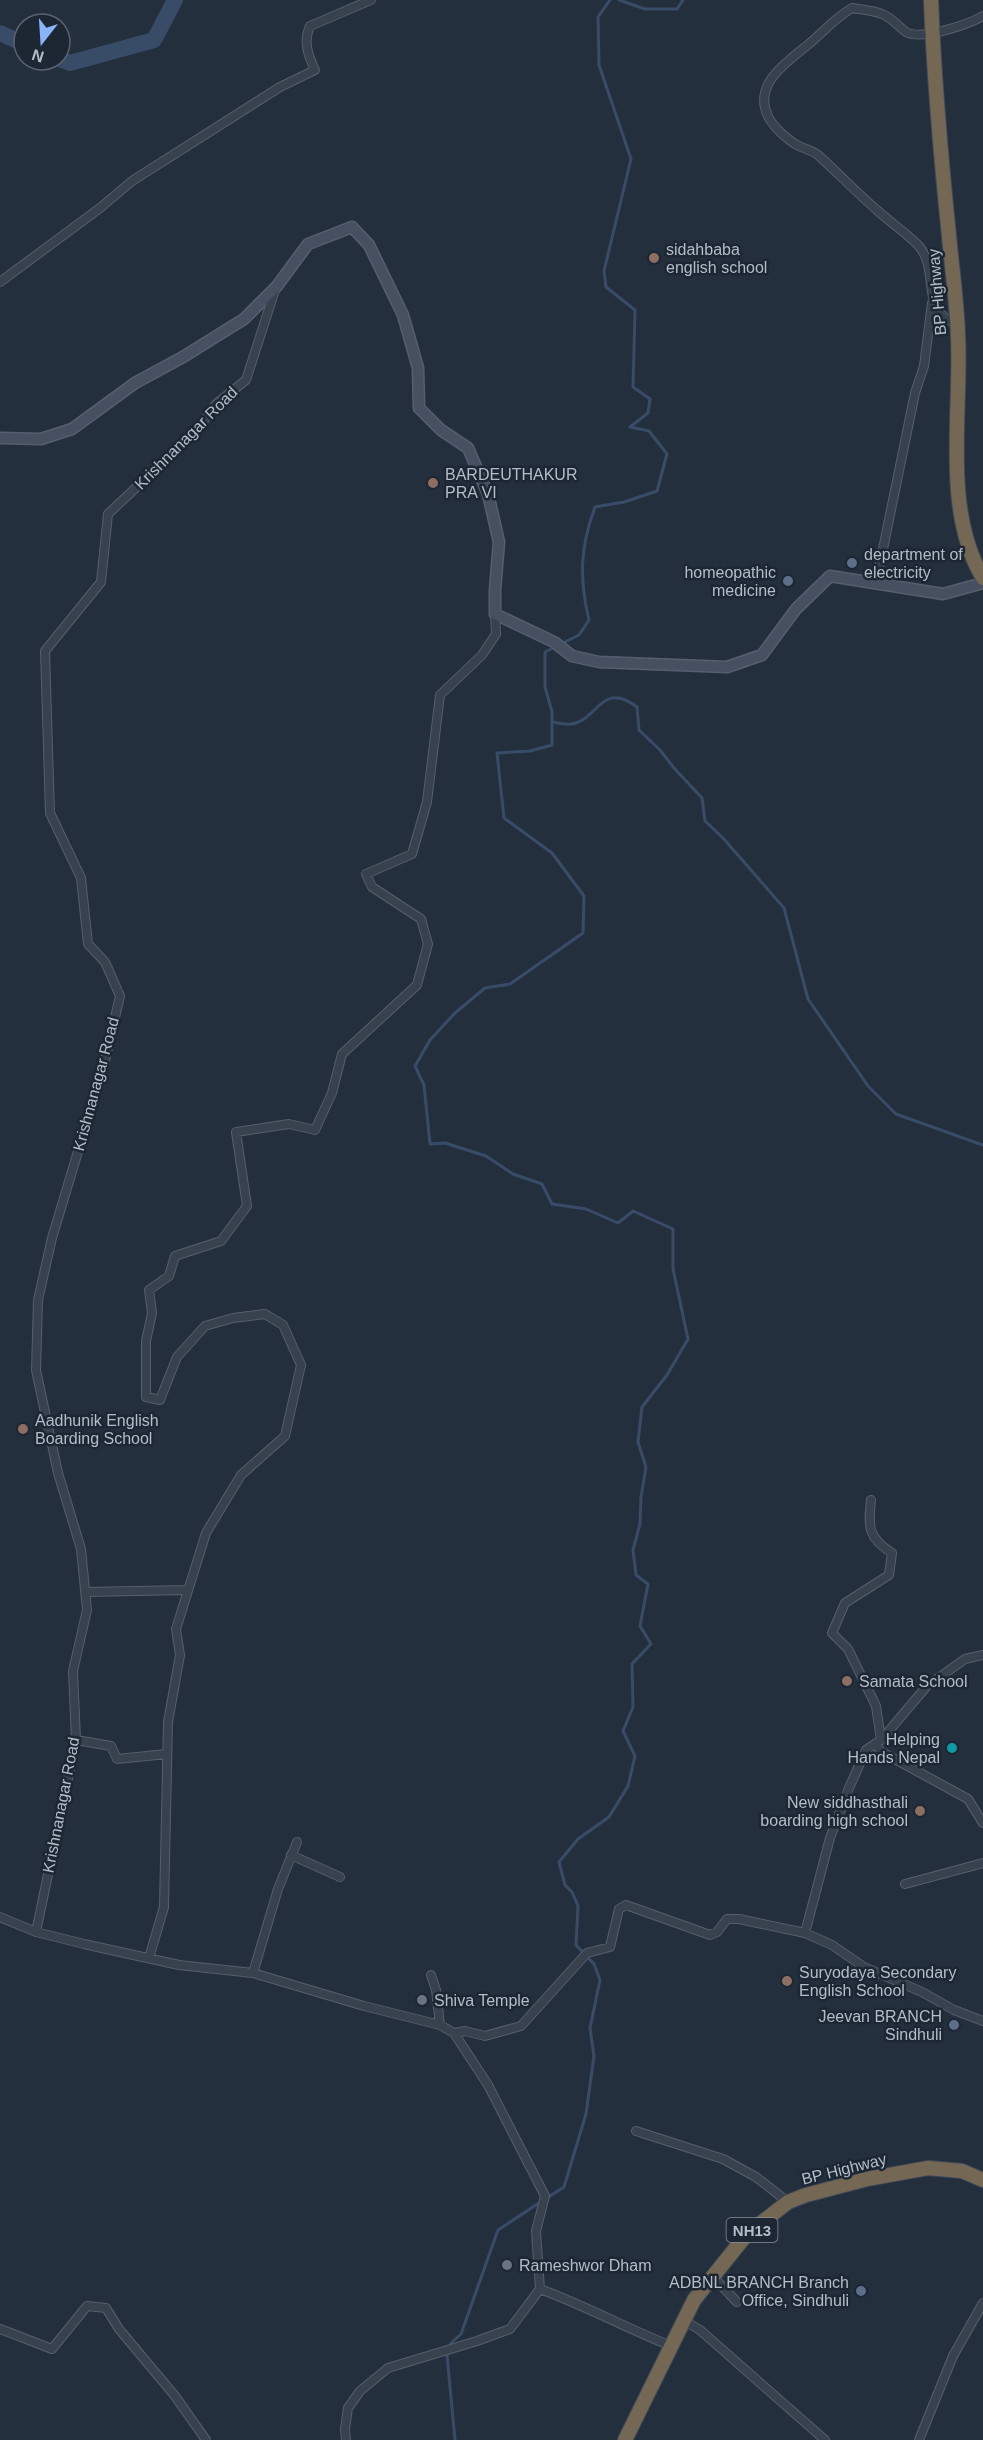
<svg xmlns="http://www.w3.org/2000/svg" width="983" height="2440" font-family="Arial,sans-serif">
<style>
.lines{fill:none;stroke-linecap:round;stroke-linejoin:round}
.stream{stroke:#394c67;stroke-width:3}
.river{stroke:#394c67;stroke-width:16}
.street-casing{stroke:#565f6c;stroke-width:10}
.secondary-casing{stroke:#565f6c;stroke-width:13}
.highway-casing{stroke:#434c59;stroke-width:16}
.street{stroke:#38414e;stroke-width:8}
.secondary{stroke:#465061;stroke-width:10}
.highway{stroke:#746855;stroke-width:14}
.education-dot{fill:#8d6e63;stroke:#1d2633;stroke-width:2}
.service-dot{fill:#5c6f8a;stroke:#1d2633;stroke-width:2}
.culture-dot{fill:#0f9aa8;stroke:#1d2633;stroke-width:2}
.worship-dot{fill:#6b7280;stroke:#1d2633;stroke-width:2}
.labels{text-anchor:middle;dominant-baseline:central;stroke-width:5;stroke-linejoin:round;paint-order:stroke}
.shield{fill:#1d2633;stroke:#878f9c;stroke-width:1.5}
.shield-label{font-size:15px;font-weight:bold;fill:#b4bcc9}
.poi-label{font-size:16px;fill:#b4bcc9;stroke:#1d2633;text-anchor:start}
.street-label{font-size:16px;fill:#b4bcc9;stroke:#1d2633}
</style>
<rect width="100%" height="100%" fill="#242f3e"/>
<g class="lines">
<path class="stream" d="M619 0 645 9H677L683 0
M561 644 579 635 589 620C579 578 580 548 595 507L624 502 657 491 667 454 649 431 630 427 648 413 650 399 633 387 635 310 606 287 604 271 631 159 599 65 598 17 610 0
M552 722C558 723 565 725 571 724 598 721 600 680 637 707L639 730 660 750 674 768 702 798 705 821 723 838 784 908 808 999 868 1086 896 1114 983 1145
M547 2198 564 2187 586 2114 594 2056 590 2028 600 1980 594 1964 576 1945 578 1906 572 1892 565 1885 559 1862 578 1839 609 1817 628 1786 635 1756 623 1731 633 1707 632 1664 651 1644 640 1626 648 1584 636 1575 633 1550 640 1524 641 1497 646 1467 638 1442 642 1407 667 1375 688 1339 673 1269V1229L633 1211 618 1223 586 1209 552 1204 542 1184 513 1174 486 1156 445 1143 430 1144 424 1085 415 1066 430 1040 455 1013 485 988 510 984 583 933 584 896 552 853 504 818 497 753 530 751 552 745V712L545 687V652L555 647
M455 2440 447 2355 451 2343 461 2334 498 2230 542 2201"/>
<path class="river" d="M0 33 24 44
M60 59 70 63 154 40 175 0"/>
<defs>
<path id="street" d="M0 282 100 208 132 181 280 87 315 70C308 55 303 42 310 26L371 0
M957 324C917 310 942 270 917 244 905 232 890 222 878 211 857 193 838 173 818 155 812 150 804 149 797 145 788 140 772 126 768 116 752 83 789 61 810 43 824 31 835 18 852 8 862 10 875 10 884 15 893 19 899 27 906 32 921 41 969 24 983 16
M876 583 915 393 924 366 932 303
M85 1592 188 1590
M76 1740 111 1746 117 1759 167 1754
M881 1740 927 1686 965 1659 983 1655
M876 1743 880 1751 968 1799 983 1823
M291 1855 340 1877
M905 1884 983 1863
M0 1917 36 1932 84 1944 179 1965 253 1973 364 2006 440 2025 454 2033 488 2085 545 2196 536 2231 540 2289C586 2306 626 2328 671 2346
M36 1932 76 1740 73 1671 87 1610 81 1549 58 1473 36 1370 38 1300 52 1238 104 1065 120 996 105 962 88 944 81 878 50 813 45 651 101 582 108 514 196 431 216 404 246 380 276 287
M805 1933 830 1838 849 1788 866 1750 881 1740 876 1706 848 1649 832 1633 845 1603 889 1575 892 1553C868 1538 868 1527 871 1500
M149 1958 164 1907 168 1722 180 1655 176 1629 206 1533 241 1475 285 1436 301 1365 283 1325 265 1314 233 1318 205 1326 177 1357 160 1400 146 1397V1341L152 1313 149 1290 169 1276 175 1256 221 1241 247 1206 236 1132 289 1124 315 1130 332 1093 342 1054 417 985 428 944 421 919 372 887 366 874 412 854 427 802 440 695 482 655 496 634 495 614
M253 1973 278 1889 297 1842
M431 1975 436 1990 440 2025
M454 2033 465 2031 485 2036 521 2026 587 1953 610 1947 619 1909 626 1905 710 1935 717 1932 727 1919H739L805 1933 832 1945 864 1967 922 1992 954 2010 983 2021
M636 2131 723 2159 756 2177 788 2202
M713 2277 737 2302
M683 2320 700 2330 825 2440
M0 2329 52 2349 87 2306 106 2308 119 2329 175 2396 206 2440
M346 2440 345 2429 348 2408 360 2391 388 2368 477 2341 510 2329 540 2289
M919 2440 953 2356 983 2303"/>
<path id="secondary" d="M0 438 41 439 72 429 135 383 183 357 244 319 277 286 308 244 352 227 369 245 403 315 418 368 419 408 441 430 468 448 488 494 499 542 495 590V614L554 642 572 656 599 662 727 667 762 655 796 609 830 576 943 594 983 583"/>
<path id="highway" d="M931 0C934 79 941 158 949 236 952 269 957 303 958 336 962 412 942 510 983 578
M625 2440 694 2300 747 2234 788 2202 806 2195 867 2179 928 2168 962 2171 983 2180"/>
</defs>
<use href="#street" class="street-casing"/>
<use href="#secondary" class="secondary-casing"/>
<use href="#highway" class="highway-casing"/>
<use href="#street" class="street"/>
<use href="#secondary" class="secondary"/>
<use href="#highway" class="highway"/>
</g>
<g class="education-dot">
<circle cx="654" cy="258" r="6"/>
<circle cx="433" cy="483" r="6"/>
<circle cx="23" cy="1429" r="6"/>
<circle cx="847" cy="1681" r="6"/>
<circle cx="920" cy="1811" r="6"/>
<circle cx="787" cy="1981" r="6"/>
</g>
<g class="service-dot">
<circle cx="852" cy="563" r="6"/>
<circle cx="788" cy="581" r="6"/>
<circle cx="954" cy="2025" r="6"/>
<circle cx="861" cy="2291" r="6"/>
</g>
<circle class="culture-dot" cx="952" cy="1748" r="6"/>
<g class="worship-dot">
<circle cx="422" cy="2000" r="6"/>
<circle cx="507" cy="2265" r="6"/>
</g>
<g class="labels">
<rect class="shield" x="726.5" y="2218" width="51" height="24" rx="4.5"/>
<g class="shield-label">
<text x="752" y="2230">NH13</text>
</g>
<g class="poi-label">
<text x="666" y="249">sidahbaba<tspan x="666" dy="18">english school</tspan></text>
<text x="445" y="474">BARDEUTHAKUR<tspan x="445" dy="18">PRA VI</tspan></text>
<text x="864" y="554">department of<tspan x="864" dy="18">electricity</tspan></text>
<text x="776" y="572" text-anchor="end">homeopathic<tspan x="776" dy="18">medicine</tspan></text>
<text x="35" y="1420">Aadhunik English<tspan x="35" dy="18">Boarding School</tspan></text>
<text x="859" y="1681">Samata School</text>
<text x="940" y="1739" text-anchor="end">Helping<tspan x="940" dy="18">Hands Nepal</tspan></text>
<text x="908" y="1802" text-anchor="end">New siddhasthali<tspan x="908" dy="18">boarding high school</tspan></text>
<text x="799" y="1972">Suryodaya Secondary<tspan x="799" dy="18">English School</tspan></text>
<text x="434" y="2000">Shiva Temple</text>
<text x="942" y="2016" text-anchor="end">Jeevan BRANCH<tspan x="942" dy="18">Sindhuli</tspan></text>
<text x="519" y="2265">Rameshwor Dham</text>
<text x="849" y="2282" text-anchor="end">ADBNL BRANCH Branch<tspan x="849" dy="18">Office, Sindhuli</tspan></text>
</g>
<g class="street-label">
<text transform="translate(937 292) rotate(-95)">BP Highway</text>
<text transform="translate(186 438) rotate(-45)">Krishnanagar Road</text>
<text transform="translate(96 1084) rotate(-75)">Krishnanagar Road</text>
<text transform="translate(61 1805) rotate(-79)">Krishnanagar Road</text>
<text transform="translate(844 2169) rotate(-14)">BP Highway</text>
</g>
</g>
<g transform="translate(42 42) rotate(197)"><circle r="28" fill="#1d2633" stroke="#59626f" stroke-width="1.5"/>
<path d="M0-4.5L10 22L0 15L-10 22Z" fill="#8ab4f8"/>
<text y="-9" font-size="16" font-weight="bold" text-anchor="middle" fill="#b4bcc9">N</text>
</g>
</svg>
